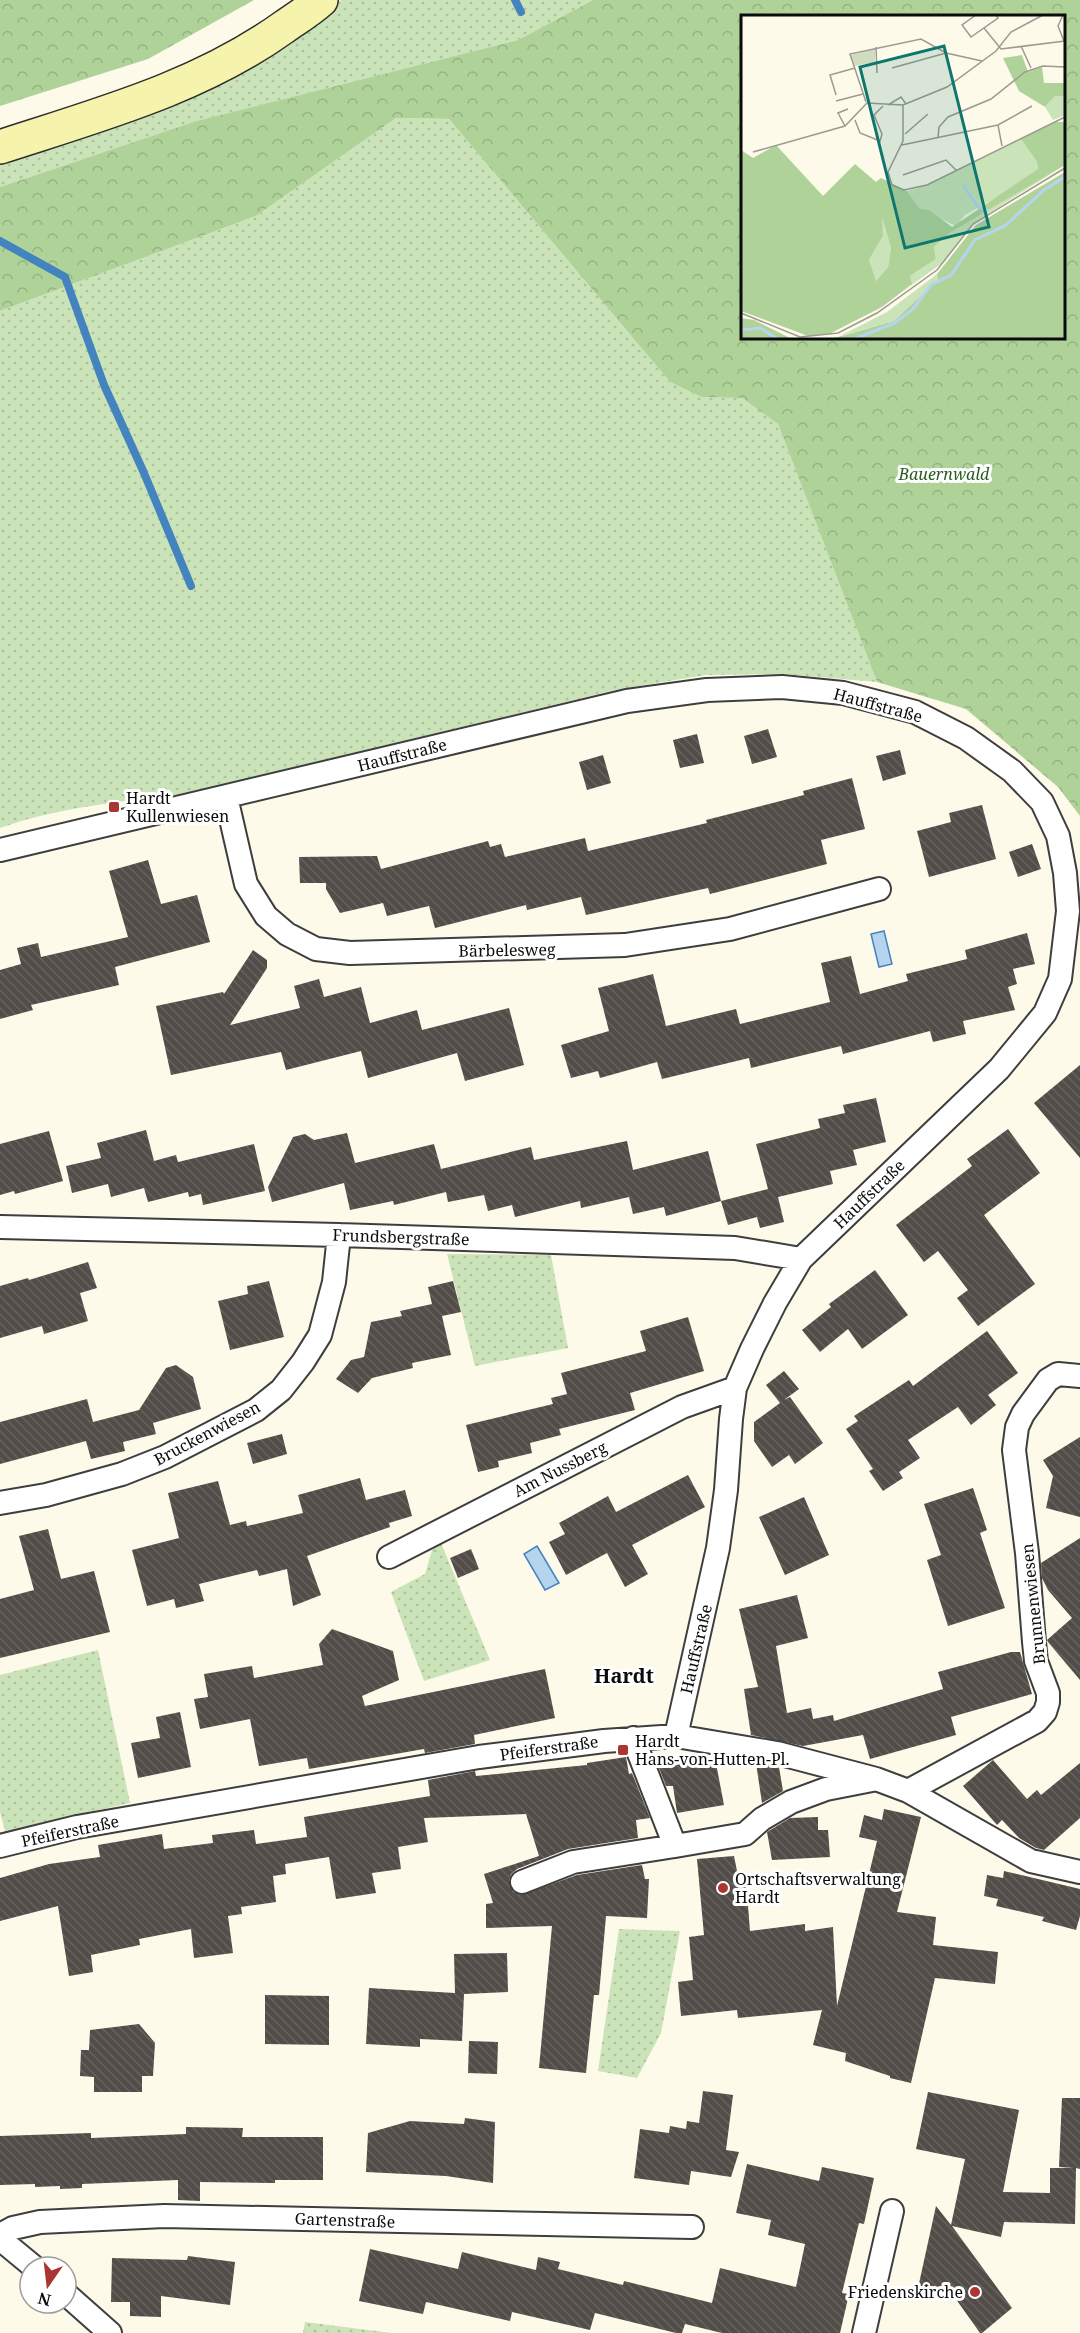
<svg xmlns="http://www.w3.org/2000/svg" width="1080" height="2333" font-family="'Noto Serif',serif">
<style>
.green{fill:url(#green-dots)}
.forest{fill:url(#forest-crowns);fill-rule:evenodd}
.water{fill:#b5d5ef;stroke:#4484be;stroke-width:1.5}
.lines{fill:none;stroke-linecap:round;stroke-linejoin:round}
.stream{stroke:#4484be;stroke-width:8}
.building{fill:url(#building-back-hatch)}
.minor-casing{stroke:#3e3e3e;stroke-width:26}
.secondary-casing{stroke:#2d2d2d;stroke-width:36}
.minor{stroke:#fff;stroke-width:22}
.secondary{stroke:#f6f3ac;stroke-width:33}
.poi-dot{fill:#ab3532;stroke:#fff;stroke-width:2}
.labels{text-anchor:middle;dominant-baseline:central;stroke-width:6;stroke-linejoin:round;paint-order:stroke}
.park-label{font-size:16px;font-style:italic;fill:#2a5a23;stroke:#fff}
.street-label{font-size:16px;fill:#0b0b0b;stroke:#fff}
.poi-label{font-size:16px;fill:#0b0b0b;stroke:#fff;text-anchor:start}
.quarter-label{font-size:20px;font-weight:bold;fill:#0b0b0b;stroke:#fff}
.inset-river{fill:none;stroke:#b5d5ef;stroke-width:3}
.inset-road{fill:none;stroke:#9c9a91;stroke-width:1.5}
.view{fill:#0f766e;fill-opacity:0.15;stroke:#0f766e;stroke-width:3}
.inset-edge{fill:none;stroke:#0b0b0b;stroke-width:3}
</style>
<defs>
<pattern id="green-dots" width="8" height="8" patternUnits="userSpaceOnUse" patternTransform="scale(1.5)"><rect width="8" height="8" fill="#cbe3b8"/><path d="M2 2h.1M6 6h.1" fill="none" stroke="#adc19d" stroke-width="1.8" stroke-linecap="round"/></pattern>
<pattern id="forest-crowns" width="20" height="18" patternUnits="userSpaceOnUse" patternTransform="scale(1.5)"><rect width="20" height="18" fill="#afd299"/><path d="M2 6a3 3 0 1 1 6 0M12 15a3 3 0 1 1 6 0" fill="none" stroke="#95b382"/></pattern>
<pattern id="building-back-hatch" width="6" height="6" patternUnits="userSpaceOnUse" patternTransform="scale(1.5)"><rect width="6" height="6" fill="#524d48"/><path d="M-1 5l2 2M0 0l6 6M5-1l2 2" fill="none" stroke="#66625e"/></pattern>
</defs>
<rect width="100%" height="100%" fill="#fdfaea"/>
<path class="green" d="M341 0H593L518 40 196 121 0 187V162L310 27Z
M396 118 449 119 670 382 701 397 742 398 778 424 877 682 785 674 706 675 615 690 177 796C118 801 57 808 0 828V311L256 216Z
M447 1254 551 1255 568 1348 475 1366Z
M441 1543 490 1660 424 1681 391 1592 425 1574 433 1547Z
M98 1650 130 1803 5 1831 0 1812V1675Z
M619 1929 680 1931 661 2033 637 2078 598 2071Z
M305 2322 392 2333H303Z"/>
<path class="forest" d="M0 0H254L148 59 0 106Z
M593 0H1080V816L1058 787 966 709 877 682 778 424 742 398 701 397 670 382 449 119 396 118 256 216 0 311V187L196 121 518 40ZM742 16H1064V338H742Z"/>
<path class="water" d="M884 931 892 964 879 967 871 934Z
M537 1546 559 1583 545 1590 524 1554Z"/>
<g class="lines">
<path class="stream" d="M515 0 521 12
M0 241 65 277 104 385 144 473 191 586"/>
</g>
<path class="building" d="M768 729 777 757 752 764 744 736Z
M697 734 704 763 680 768 673 740Z
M900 750 906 774 883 781 876 756Z
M603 755 611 783 587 790 579 762Z
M852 778 865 829 821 840 827 864 710 894 708 888 586 915 581 897 527 910 526 905 435 928 429 906 387 916 383 903 340 913 326 889V883H300L299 857 377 856 381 869 488 841 490 847 501 844 505 857 585 838 588 851 707 823 706 820 804 795 803 791Z
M982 805 996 859 929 877 917 831 951 822 949 813Z
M1032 844 1041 869 1018 877 1009 852Z
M148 860 161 904 197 895 210 942 115 967 119 985 31 1005 33 1010 0 1019V970L21 964 17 948 38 943 41 957 128 937 109 871Z
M1027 933 1035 964 1013 969 1017 984 1008 987 1015 1010 963 1021 966 1034 933 1042 930 1031 843 1054 841 1046 751 1068 749 1058 662 1079 657 1062 600 1078 598 1071 571 1078 561 1045 609 1031 598 988 653 974 666 1026 736 1009 740 1024 830 1002 821 963 851 956 860 994 908 981 906 974 967 959 965 950Z
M253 950 267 960V968L230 1025 300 1008 294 986 319 979 324 997 361 987 370 1023 417 1010 422 1030 509 1008 524 1065 465 1081 457 1053 368 1078 361 1051 286 1070 281 1052 171 1075 156 1006 223 992 224 994Z
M1080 1065V1158L1034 1103Z
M876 1098 886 1142 853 1150 857 1165 830 1171 833 1184 778 1197 784 1222 760 1228 757 1217 728 1225 721 1201 768 1189 756 1144 820 1128 818 1119 845 1113 843 1105Z
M1008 1129 1040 1173 984 1215 1035 1284 978 1326 957 1298 968 1290 938 1251 924 1262 896 1225 972 1166 967 1159Z
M146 1130 154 1161 176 1155 178 1162 254 1144 265 1191 203 1205 201 1194 189 1197 188 1192 148 1202 144 1188 111 1197 108 1184 72 1193 66 1166 101 1158 97 1143Z
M49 1131 63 1181 15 1194 14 1191 0 1195V1144Z
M347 1133 355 1163 434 1144 441 1169 531 1147 534 1160 627 1141 633 1170 708 1151 721 1201 666 1216 664 1207 633 1214 629 1197 581 1208 580 1201 515 1217 512 1205 488 1211 484 1195 448 1202 446 1192 394 1205 393 1201 350 1210 344 1183 272 1202 268 1187 293 1137 305 1134 314 1140Z
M88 1262 97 1288 80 1293 88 1321 44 1334 42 1326 0 1338V1286L28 1278 29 1280Z
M875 1270 908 1315 862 1349 848 1329 820 1352 802 1330 831 1307 829 1304Z
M269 1281 284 1337 230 1350 218 1301 248 1294 247 1286Z
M453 1281 461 1312 442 1316 451 1355 412 1363 413 1368 372 1378 358 1393 336 1379 351 1360 364 1357 371 1322 402 1316 400 1311 432 1304 428 1287Z
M688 1317 704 1371 630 1393 635 1410 559 1429 561 1435 530 1443 532 1453 498 1461 499 1467 478 1472 466 1425 553 1404 551 1398 567 1394 561 1373 646 1351 640 1331Z
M987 1331 1018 1373 988 1395 996 1405 971 1425 958 1407 908 1440 920 1458 899 1472 903 1478 883 1491 869 1471 873 1469 846 1429 858 1421 854 1416 909 1380 913 1386Z
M176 1365 193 1377 201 1409 153 1423 156 1434 123 1442 125 1451 91 1459 86 1441 0 1464V1422L87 1399 93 1422 139 1410 166 1368Z
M784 1371 799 1389 784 1400 790 1397 823 1443 795 1464 789 1455 772 1467 754 1441V1422L780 1403 766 1385Z
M282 1434 287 1454 253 1464 247 1443Z
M1080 1437V1517L1046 1508 1053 1476 1043 1460Z
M688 1475 705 1507 632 1545 648 1574 625 1587 607 1553 566 1575 549 1542 565 1534 559 1523 608 1496 616 1512Z
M360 1478 366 1500 405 1490 412 1516 389 1523 390 1527 307 1556 321 1595 293 1606 287 1569 259 1576 257 1570 199 1584 204 1601 176 1608 174 1599 147 1606 132 1550 179 1538 168 1493 218 1481 230 1525 246 1521 247 1526 303 1513 298 1495Z
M973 1488 987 1530 980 1533 1005 1608 948 1626 927 1560 941 1555 924 1504Z
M804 1497 829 1555 785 1575 759 1517Z
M48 1529 61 1579 94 1571 110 1632 0 1658V1599L34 1590 19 1536Z
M1080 1538V1680L1048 1642 1047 1640 1072 1618 1048 1590 1042 1578 1041 1563Z
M471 1549 479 1569 458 1578 450 1558Z
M797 1595 808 1638 776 1646 787 1713 811 1708 813 1719 833 1715 834 1721 943 1689 938 1672 1011 1652H1020L1032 1694 951 1717 956 1735 870 1759 863 1735 803 1746 751 1735 744 1689 758 1687 739 1609Z
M332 1629 393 1651 399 1680 362 1696 365 1706 545 1669 555 1718 474 1735 475 1744 425 1753 424 1749 309 1769 307 1758 259 1766 250 1719 200 1729 194 1699 208 1697 204 1674 252 1666 254 1678 323 1665 319 1644Z
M180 1712 191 1767 138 1778 131 1743 160 1738 156 1717Z
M626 1757 629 1774 632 1773 650 1818 636 1820 638 1838 568 1849 517 1869 511 1874 509 1881 513 1892 521 1895 577 1875 642 1865 645 1879H649L647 1918 606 1916 599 1995H594L586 2073 539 2068 552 1926 486 1928V1904L493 1903 484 1874 539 1856 526 1814 424 1818 428 1842 398 1847 401 1869 372 1873 376 1893 336 1899 329 1857 285 1864 286 1874 273 1876 276 1902 241 1907 242 1914 228 1916 233 1953 194 1958 191 1929 139 1939 140 1945 91 1955 93 1972 69 1976 58 1906 0 1921V1878L49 1864 100 1857 98 1845 162 1834 164 1849 213 1843 212 1835 254 1830 256 1844 307 1837 304 1817 430 1796 428 1780 475 1771 476 1776 587 1765V1763Z
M715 1758 724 1805 677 1813 673 1786H666L659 1768Z
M993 1760 1027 1799 1037 1790 1041 1795 1080 1763V1818L1044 1850 1036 1848 1019 1838 1002 1820 997 1825 963 1786Z
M756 1763 779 1767 783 1791 762 1803Z
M884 1809 921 1817 897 1912 936 1917 933 1945 998 1952 995 1984 935 1978 911 2083 890 2078V2076L845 2061 846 2053 813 2045 822 2010 738 2018 737 2010 681 2016 678 1982 693 1980 689 1937 704 1935 697 1859 734 1856 739 1881 746 1880 750 1931 805 1924V1931L833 1927 837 2006 877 1841 859 1837 864 1815 882 1820Z
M818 1817V1830H828L830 1857 772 1860 767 1832 790 1818Z
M1004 1871 1080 1889V1916L1076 1930 1042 1921 1044 1917 996 1906 998 1899 984 1896 987 1875 1003 1878Z
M507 1953 508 1992 464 1994 462 2041 420 2039V2047L366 2044 369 1988 455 1993 454 1954Z
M265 1995 329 1996V2045L265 2044Z
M139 2024 155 2043 153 2076H142V2092H94V2077L80 2076 81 2050H89L90 2030Z
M469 2041 498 2042 497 2074 468 2073Z
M703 2091 733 2095 726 2150 739 2152 731 2177 691 2171 689 2185 634 2178 640 2129 669 2133 670 2126 686 2129 687 2121 699 2123Z
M928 2092 1019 2110 1003 2192 1050 2193V2168H1074L1059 2167 1062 2098H1080V2169L1076 2168 1075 2224 1004 2222 1001 2237 952 2226 1012 2308 982 2333H980L953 2295 918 2288 936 2206 951 2225 965 2159 916 2149Z
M465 2118 495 2122 493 2183 446 2176 366 2172 368 2133 410 2121 464 2124Z
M186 2127 243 2128 242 2137H323V2180H275V2183L200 2182V2201L178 2200V2180L82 2184V2188L60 2189V2186L35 2187V2184L0 2185V2136L91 2133V2138L186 2134Z
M747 2164 819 2181 822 2167 874 2178 864 2224 859 2223 842 2293 849 2294 840 2333H722L685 2324 682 2333H676L595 2313 590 2330 512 2312 510 2321 426 2302 423 2314 359 2301 370 2249 458 2269 462 2252 536 2270 538 2257 560 2262 558 2269 623 2285 624 2281 712 2303 720 2268 796 2287 805 2244 768 2235 771 2220 736 2213Z
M188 2256 235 2262 230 2305 161 2296V2317L130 2316V2302H111L112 2258 187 2260Z"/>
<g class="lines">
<defs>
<path id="minor" d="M226 797 246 884 266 916 287 934 316 949 350 953 625 945 730 929 879 889
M0 850 627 701 707 690 782 687 843 693 915 712 966 738 1012 771 1042 802 1058 836 1065 873 1068 911 1060 979 1045 1013 999 1069 801 1259 775 1303 752 1349 735 1388 731 1419 726 1490 718 1548 676 1736
M0 1227 339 1235 735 1248 801 1259
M0 1503 46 1495 122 1474 165 1457 256 1410 281 1390 303 1362 320 1335 334 1282 339 1235
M389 1557 682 1407 735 1388
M633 1738 675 1846 745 1834 762 1819 791 1802 826 1789 872 1780
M908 1791 1037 1721 1045 1712 1048 1702V1693L1036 1661 1034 1642 1027 1553 1014 1450 1017 1427 1023 1414 1048 1380 1058 1374 1080 1376
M0 1846 77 1827 479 1757 604 1741 676 1736 777 1753 876 1779 908 1791 1031 1861 1080 1872
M522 1882 573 1862 675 1846
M0 2235 13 2228 40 2222 164 2216 692 2227
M0 2239 34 2267
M66 2294 110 2333
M864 2333 892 2211"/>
<path id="secondary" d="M0 147C98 115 199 88 284 27 297 18 310 10 321 0"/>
</defs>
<use href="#minor" class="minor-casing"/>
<use href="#secondary" class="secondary-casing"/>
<use href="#minor" class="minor"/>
<use href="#secondary" class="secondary"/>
</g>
<g class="poi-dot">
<rect x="108" y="801" width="12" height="12" rx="3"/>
<rect x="617" y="1744" width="12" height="12" rx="3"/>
<circle cx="723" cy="1888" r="6"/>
<circle cx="975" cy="2292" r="6"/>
</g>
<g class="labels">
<g class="park-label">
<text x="944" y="474">Bauernwald</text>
</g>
<g class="street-label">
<text transform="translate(878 705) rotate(15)">Hauffstraße</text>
<text transform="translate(402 755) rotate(-14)">Hauffstraße</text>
<text transform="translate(507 950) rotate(-1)">Bärbelesweg</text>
<text transform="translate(869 1194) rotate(-44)">Hauffstraße</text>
<text transform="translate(401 1237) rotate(2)">Frundsbergstraße</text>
<text transform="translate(207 1433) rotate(-28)">Bruckenwiesen</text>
<text transform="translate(560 1469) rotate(-27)">Am Nussberg</text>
<text transform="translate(1033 1604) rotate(-96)">Brunnenwiesen</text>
<text transform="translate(696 1649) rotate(-77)">Hauffstraße</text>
<text transform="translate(549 1748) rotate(-8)">Pfeiferstraße</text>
<text transform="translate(70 1831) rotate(-12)">Pfeiferstraße</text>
<text transform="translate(345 2220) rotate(2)">Gartenstraße</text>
</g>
<g class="poi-label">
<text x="126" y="798">Hardt<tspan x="126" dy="18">Kullenwiesen</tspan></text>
<text x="635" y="1741">Hardt<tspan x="635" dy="18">Hans-von-Hutten-Pl.</tspan></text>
<text x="735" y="1879">Ortschaftsverwaltung<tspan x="735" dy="18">Hardt</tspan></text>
<text x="963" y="2292" text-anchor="end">Friedenskirche</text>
</g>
<g class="quarter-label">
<text x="624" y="1675">Hardt</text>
</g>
</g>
<g transform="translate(741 15)">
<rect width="324" height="324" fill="#fdfaea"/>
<path d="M314 81H324V100L312 105 304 92ZM280 124 296 147 297 154 273 173 224 200 215 211 179 194 166 176 187 170ZM324 150 231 209 204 246 147 287 170 270 169 261 195 244 193 232 207 219ZM140 201 150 233 147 252 134 267 128 245 142 221ZM196 259 197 265 153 306 99 321 146 297Z" fill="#cbe3b8"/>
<path d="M281 40 287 57 301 52 303 68H324V81H314L304 92 278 76 262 43ZM315 107H324V150L207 219 193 232 195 244 169 261 171 269 141 292 90 318 67 321 0 296V135L12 143 35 130 82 181 114 149 135 167 140 163 166 176 179 194 188 195 211 212 297 154 296 147 280 124ZM141 203 150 233 147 252 135 266 128 245 142 221ZM324 157V324H90L153 306 197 265 196 259 235 210ZM0 303 13 305 51 324H0Z" fill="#afd299" fill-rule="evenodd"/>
<path d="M134 34V47L114 51 110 40Z" fill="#d0dbbf"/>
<path class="inset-river" d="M222 170 237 192 248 196M0 315 20 313 36 324M113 324 154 308 172 294 190 270 210 260 234 225 265 210 303 175 324 162"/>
<path class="inset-road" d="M235 0 221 10 230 22 257 3 255 0M322 0 317 11 323 26M243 13 260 34 324 26M280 31 290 53M135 32 136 58M151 53 205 38M95 80 89 60 114 53M95 86 122 79M125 87 109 39 180 24 205 38 241 46M126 88 162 90 206 72 255 36 270 17 302 0M147 90 160 82 165 89M162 90V126L147 157 151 170 163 175 186 170 324 102M114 105 119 118 139 126 141 119 133 100 142 91M257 110 261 131M104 111 97 98 107 94M164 119 187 99M197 123 198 112 207 102 250 84 284 57 302 51 324 52M161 130 257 110 291 91M12 137 104 111 126 88M162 160 205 145 215 155M0 298 59 322 97 318 136 298 196 255 232 209 324 153"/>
<path class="view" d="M203 31 248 212 164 233 119 52Z"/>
<rect width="324" height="324" class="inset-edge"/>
</g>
<g transform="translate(48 2285) rotate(194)"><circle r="28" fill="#ffffff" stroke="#9d9d9d" stroke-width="1.5"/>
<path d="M0-4.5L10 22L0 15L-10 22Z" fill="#ab3532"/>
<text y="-9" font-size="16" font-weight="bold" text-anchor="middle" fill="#0b0b0b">N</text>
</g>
</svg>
